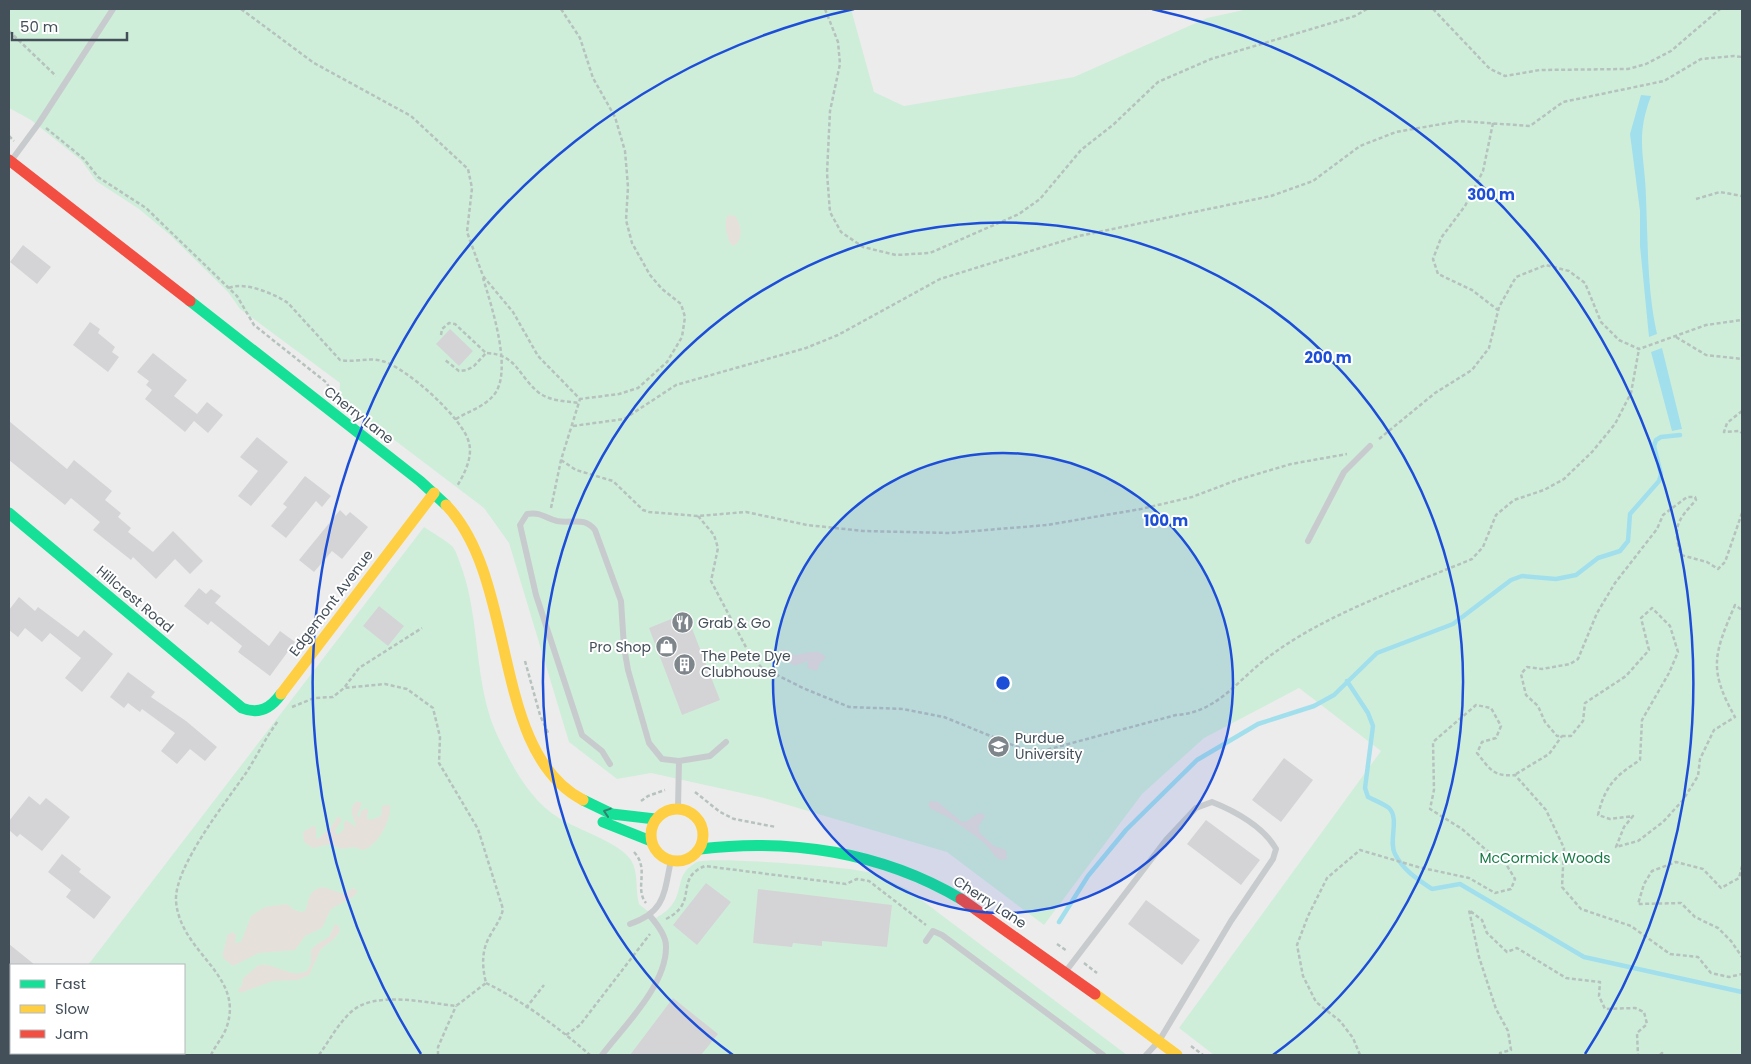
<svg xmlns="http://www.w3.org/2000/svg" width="1751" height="1064" font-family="Poppins,sans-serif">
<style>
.green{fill:#cfeeda}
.sand{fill:#e5e1da}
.water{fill:#a2dfed}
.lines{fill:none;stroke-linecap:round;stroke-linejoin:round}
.stream{stroke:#a2dfed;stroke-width:4.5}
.building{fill:#d4d4d6}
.path{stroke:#b5c2bd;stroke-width:2.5;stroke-dasharray:4 2.5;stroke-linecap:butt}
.lane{stroke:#c8cbcd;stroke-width:6}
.fast{stroke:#16e098;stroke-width:11}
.slow{stroke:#ffcf43;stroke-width:11}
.jam{stroke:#f24e42;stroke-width:11}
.oneway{stroke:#33826f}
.ring{fill:none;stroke:#1d4ed8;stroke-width:2.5}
.labels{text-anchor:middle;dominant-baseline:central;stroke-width:4;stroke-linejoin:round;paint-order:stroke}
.street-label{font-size:14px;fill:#434f59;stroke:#fff}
.poi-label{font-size:14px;fill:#434f59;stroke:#fff;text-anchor:start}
.park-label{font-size:14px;fill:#147a45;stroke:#fff}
.centre{fill:#1d4ed8;stroke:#fff;stroke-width:2.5}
.ring-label{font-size:15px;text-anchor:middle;font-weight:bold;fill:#1d4ed8;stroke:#fff;stroke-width:4;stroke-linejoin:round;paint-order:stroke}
</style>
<rect width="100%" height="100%" fill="#edecec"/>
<path class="green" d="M9 9H851L874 92 904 106 1074 77 1207 18 1248 9H1742V1055H1214L1179 1028 1381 751 1299 688 1204 738 1142 794 1044 925 947 852 764 798 651 773 617 779 569 742 509 543 484 508 339 398 340 383 240 309 228 292 170 235 139 209 96 181 82 161 31 120 9 108Z
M424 527C433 533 444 539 452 546 456 550 458 558 460 563 482 620 472 686 500 741 514 769 531 801 559 818 578 830 619 842 631 860 639 873 635 889 639 904L656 918C664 913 671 908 675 900 683 884 677 873 697 862 710 856 855 867 872 873 884 877 895 884 907 889L1127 1055H19L21 1053H184V965H88Z"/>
<path class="sand" d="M728 215 735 216C742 225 744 240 733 246 727 243 723 220 728 215Z
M784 649 793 655C804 655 819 646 826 658L820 663 817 671 807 668 808 661 794 666 780 654Z
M357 801 362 803 357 816 360 817 361 811 366 808 368 810 367 818 370 820 381 816 382 807 384 805H390C392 819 377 848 362 850L355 847 341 849 330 844 313 848 304 842 303 832 313 826 316 827V838L318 839 331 827 338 816 342 820 335 830 336 834H339L344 829V823L346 820 356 827C355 818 346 810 357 801Z
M930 801 938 802 962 822 967 821 978 813 984 814 985 817 979 825V832L994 846 1006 850 1007 859 1000 860C993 856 991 849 984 843 968 830 950 817 931 809L928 805Z
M323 887 344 894 353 888 358 891 353 897 331 909 322 928 305 936 295 950 259 953 233 966 223 958C222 949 227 944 227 935L233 932 236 935 235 943 241 942 251 916 265 907 287 904 294 910 302 912 306 910C309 898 309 890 323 887Z
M335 924 339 926 340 931 334 939 321 949 309 975 298 980 273 981 240 993 238 990 242 985 243 978 259 965C277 963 289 979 307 971L311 964V950L317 944 329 937Z"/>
<path class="water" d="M1641 95 1651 96C1635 139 1645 155 1646 197 1648 243 1647 289 1657 334L1649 337 1640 246V211L1630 134Z
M1662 348 1682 429 1672 431 1651 352Z"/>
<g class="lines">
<path class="stream" d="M1347 681 1368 713 1373 726 1365 788 1368 797C1374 800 1384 804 1389 808 1400 819 1388 841 1395 854 1403 870 1417 879 1432 889L1460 884 1584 957 1742 992
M1059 922 1088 876 1126 830 1197 760 1258 724 1314 706 1334 695 1377 653 1453 624 1511 580 1522 576 1556 579 1576 575 1598 558 1620 551 1628 541 1630 514 1659 481 1661 474 1654 446 1656 440 1661 437 1680 435"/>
</g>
<path class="building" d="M23 245 51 267 37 284 10 262Z
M90 322 100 329 98 333 115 347 112 352 119 357 108 372 73 345Z
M450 329 473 351 459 366 436 344Z
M153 353 187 380 174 396 197 414 207 402 223 415 208 433 194 421 185 432 145 399 152 390 146 385 149 381 137 372Z
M9 421 67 469 74 460 112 491 105 500 121 513 118 517 131 528 128 532 153 552 173 531 203 561 190 574 175 559 156 579 133 557 131 560 93 530 100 522 71 498 65 505 9 460Z
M257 437 288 462 251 506 238 496 258 471 240 457Z
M305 476 331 496 322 507 316 501 286 538 271 526 287 507 283 504Z
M340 510 346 516 350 512 368 527 342 559 332 551 314 572 299 560Z
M199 588 206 594 211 589 221 596 215 603 269 646 280 631 295 642 270 676 238 652 242 646 211 621 208 625 184 606Z
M19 597 35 611 38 607 78 637 84 630 113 654 82 692 65 678 81 658 50 633 42 642 25 628 18 637 9 630V610Z
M379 606 404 626 388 646 363 626Z
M686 613 720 700 682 715 649 628Z
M128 672 155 692 151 697 186 721 217 747 205 761 190 749 177 764 161 751 175 733 142 709 140 712 128 703 124 708 110 697Z
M1284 758 1313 780 1281 822 1252 800Z
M29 796 40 805 46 798 70 817 42 851 20 834 17 837 9 830V821Z
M1206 820 1260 860 1241 885 1187 844Z
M62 854 81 869 79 872 111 897 94 919 66 897 71 890 48 872Z
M706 883 731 902 697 945 673 925Z
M758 889 892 905 887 947 822 941V946L793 943 792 947 753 943Z
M1146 900 1200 940 1182 965 1128 924Z
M9 944 35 965H9Z
M673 998 718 1034 701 1055H630Z"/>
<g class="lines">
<path class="path" d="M241 9 314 63 411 116 468 169 472 188 467 232 483 276 513 312 538 356 580 399
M561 9 580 38 593 78 615 117 625 151 628 187 626 220 632 243 650 275 662 289 681 304 685 317 682 337 667 362 638 388 619 394 580 399
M825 9 838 42 840 64 830 111 827 173 830 212 841 232 863 247 896 255 930 253 1019 214 1040 199 1081 150 1114 124 1158 82 1211 59 1355 16 1367 9
M1433 9 1490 69 1505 76 1540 70 1628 69 1646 64 1671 51 1720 9
M9 31 56 76
M1493 123 1483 171 1465 206 1441 238 1433 259 1438 274 1472 290 1498 310
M46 128 84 159 98 177 146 208 237 296 254 325 327 383 329 388
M9 136 14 141
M1696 199 1720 192 1742 196
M229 288C244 281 275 294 288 303L340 360C354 363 368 357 382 361 406 367 464 419 469 443 473 457 464 475 457 486
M441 335 442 329 449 323 455 324 486 353 474 366 467 370 459 371 445 360
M1676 337 1706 355 1742 359
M487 353C517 355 517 374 538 392 549 401 565 401 579 403
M1742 411 1727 423 1724 432 1740 431 1742 433
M456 419C467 412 483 407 492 397 515 375 491 305 483 278
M573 426 624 419 676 385 806 348 838 335 940 279 1079 236 1271 196 1313 181 1360 146 1396 132 1459 121 1530 126 1563 102 1664 81 1701 59 1734 56 1742 57
M1379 439 1435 393 1472 370 1489 348 1499 307 1516 277 1546 265 1569 271 1585 283 1601 322 1619 340 1639 349 1706 325 1742 320
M561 460 576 470 613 481 643 510 649 512 698 516 746 512 807 525 863 531 950 533 1047 525 1141 509 1192 497 1237 480 1291 464 1347 454
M551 508 561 460 580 399
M1742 513 1725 562 1718 569 1707 562 1681 555C1672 526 1678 520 1696 500L1695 497H1687L1663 515 1657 529 1615 583 1597 613 1578 659 1570 664 1542 669 1527 667 1521 674 1526 695 1538 706 1545 722 1557 736H1571L1583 721 1585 703 1626 676 1649 650 1641 618 1652 608 1670 626 1678 652 1669 673 1642 720 1640 760C1615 776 1605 786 1598 815L1610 819 1633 816 1624 827 1616 847 1638 841 1663 822 1683 800 1698 776 1700 759 1714 730 1735 717C1708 669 1714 654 1735 605L1742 610
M698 516 714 535 718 548 711 581 748 651 761 667 803 688 849 707 903 709 944 717 1025 750H1046L1176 715C1216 713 1237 681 1267 658 1325 614 1405 587 1472 559L1483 547 1496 515 1514 500 1544 490 1564 479 1592 452 1615 424 1631 393 1639 349
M525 661 540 715 549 735
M292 707 314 698 333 697 344 688 359 668 422 628
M1516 774 1549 754 1562 736
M695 792 720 812 734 819 776 827
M641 801 648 796 665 790
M634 852C650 869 634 888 646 903
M1742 866 1739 878 1721 888 1703 869 1676 862 1652 871 1644 884 1638 904 1681 903 1695 917 1718 928 1731 941 1742 957
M666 919C700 902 673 879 705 866L846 884 857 879 869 881 926 925
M1057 944 1067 951
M1084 963 1097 973
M486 983C523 1001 559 1028 590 1055
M526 1008 544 985
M566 1035 580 1025 650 934
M1191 1046 1203 1055
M211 1055C215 1046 224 1036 227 1026 244 974 180 953 176 901 174 867 226 802 246 773 257 756 266 737 278 721
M319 1055C329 1041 338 1024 351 1012 375 990 427 1003 456 1006L486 983C482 966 481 950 491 934 496 925 501 919 503 909L478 829 439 763 440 737 433 708 407 689 385 684 344 688
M438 1055V1047L456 1006
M1360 1055 1353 1038 1340 1021 1316 1002 1303 976 1297 945 1308 916 1327 878 1360 850 1418 867 1469 878 1495 893 1511 889 1515 879 1506 864 1485 849 1462 829 1430 809 1434 790 1433 742 1476 705 1491 708 1501 726 1496 738 1482 742 1477 753C1490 769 1493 777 1515 775L1546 810 1564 848 1562 887 1581 909 1631 926 1670 954 1698 957 1711 973 1729 977 1742 974
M1500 1055V1053L1511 1050 1508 1031 1496 1009 1479 957 1469 910 1482 920 1487 933 1507 952 1517 948 1566 978 1600 982 1599 996 1605 1009 1635 1008 1644 1012 1647 1024 1637 1033 1638 1055
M1660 1055 1662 1053 1664 1055"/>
<path class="lane" d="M11 161 39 123 113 9
M1308 541 1344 472 1370 446
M610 764 602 751 582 735 536 595 520 525 527 514C543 512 544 518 557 521 572 524 584 516 595 530L621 601 624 647 628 670 649 743 662 759 679 761 710 756 726 742
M678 808 679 761
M630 924C665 912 664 894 671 860
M926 941 933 931 942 935 1103 1055
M1066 971 1166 840 1196 808 1212 802C1235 811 1264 827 1276 849L1273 859 1231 921 1159 1041 1146 1055
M602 1055C624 1026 667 985 666 946 666 935 657 924 650 916"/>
<path class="fast" d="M190 301 420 481 446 505
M9 513 242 708C259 715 271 708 281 694
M583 800 612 814 655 819
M603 822 651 841
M700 849C789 838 882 852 961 899"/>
<path class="slow" d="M446 505C519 581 490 752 583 800
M281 694 434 493
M651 835a26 26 0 1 1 52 0a26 26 0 1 1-52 0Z
M1095 994 1177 1055"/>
<path class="jam" d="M9 160 190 301
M961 899 1095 994"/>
</g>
<defs><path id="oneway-chevron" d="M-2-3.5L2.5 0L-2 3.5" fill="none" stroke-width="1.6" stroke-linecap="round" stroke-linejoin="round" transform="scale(1.25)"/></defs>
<use class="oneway" href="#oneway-chevron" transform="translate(607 812) rotate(-162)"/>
<circle cx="1003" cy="683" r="230" fill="#1d4ed8" fill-opacity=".12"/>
<g class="ring">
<circle cx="1003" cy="683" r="230"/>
<path d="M733 1055A460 460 0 1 1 1273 1055"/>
<path d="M421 1054A690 690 0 0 1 854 9M1152 9A690 690 0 0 1 1585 1054"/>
</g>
<defs>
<symbol id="restaurant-disc" viewBox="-11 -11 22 22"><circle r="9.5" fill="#7e868c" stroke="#fff"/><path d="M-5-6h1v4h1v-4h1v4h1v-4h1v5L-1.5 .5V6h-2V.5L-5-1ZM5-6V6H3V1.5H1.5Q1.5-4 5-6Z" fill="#fff"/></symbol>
<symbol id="shop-disc" viewBox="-11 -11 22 22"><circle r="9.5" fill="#7e868c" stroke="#fff"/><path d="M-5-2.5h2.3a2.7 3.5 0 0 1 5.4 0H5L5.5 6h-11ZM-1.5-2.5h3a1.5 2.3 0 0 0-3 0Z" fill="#fff"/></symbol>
<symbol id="building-disc" viewBox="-11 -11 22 22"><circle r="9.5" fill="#7e868c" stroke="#fff"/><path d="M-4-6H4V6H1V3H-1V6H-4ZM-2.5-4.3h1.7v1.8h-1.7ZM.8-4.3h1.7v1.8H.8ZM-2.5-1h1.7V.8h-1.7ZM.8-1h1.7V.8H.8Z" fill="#fff"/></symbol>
<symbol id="university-disc" viewBox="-11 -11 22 22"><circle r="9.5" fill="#7e868c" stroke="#fff"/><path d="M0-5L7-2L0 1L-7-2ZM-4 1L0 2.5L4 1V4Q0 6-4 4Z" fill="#fff"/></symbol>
</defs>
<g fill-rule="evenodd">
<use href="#restaurant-disc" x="670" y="610" width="25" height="25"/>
<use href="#shop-disc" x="654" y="634" width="25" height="25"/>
<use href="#building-disc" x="672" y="652" width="25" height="25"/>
<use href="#university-disc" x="986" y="734" width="25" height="25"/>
</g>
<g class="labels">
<g class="street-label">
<text transform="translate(359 415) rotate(38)">Cherry Lane</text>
<text transform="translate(135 599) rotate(40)">Hillcrest Road</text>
<text transform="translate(331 603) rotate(-53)">Edgemont Avenue</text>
<text transform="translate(990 902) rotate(33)">Cherry Lane</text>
</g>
<g class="poi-label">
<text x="698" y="623">Grab &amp; Go</text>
<text x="651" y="647" text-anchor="end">Pro Shop</text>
<text x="701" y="656">The Pete Dye<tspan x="701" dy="16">Clubhouse</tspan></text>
<text x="1015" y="738">Purdue<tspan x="1015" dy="16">University</tspan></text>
</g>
<g class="park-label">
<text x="1545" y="858">McCormick Woods</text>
</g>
</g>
<circle cx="1003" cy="683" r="8" class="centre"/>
<g class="ring-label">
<text x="1491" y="200">300 m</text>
<text x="1328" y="363">200 m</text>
<text x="1166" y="526">100 m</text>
</g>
<rect width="1751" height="1064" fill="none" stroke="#434f59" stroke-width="20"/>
<rect x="10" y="964" width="175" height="90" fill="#ffffff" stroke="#b4b9bd"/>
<rect x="20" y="980" width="25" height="8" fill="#16e098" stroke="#b4b9bd"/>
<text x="55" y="989" font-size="15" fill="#434f59">Fast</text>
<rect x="20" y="1005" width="25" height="8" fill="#ffcf43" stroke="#b4b9bd"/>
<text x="55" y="1014" font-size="15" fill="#434f59">Slow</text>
<rect x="20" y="1030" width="25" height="8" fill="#f24e42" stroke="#b4b9bd"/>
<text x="55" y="1039" font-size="15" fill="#434f59">Jam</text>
<path d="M12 32v8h115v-8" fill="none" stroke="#434f59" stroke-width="2.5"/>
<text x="20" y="32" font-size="15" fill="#434f59" stroke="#ffffff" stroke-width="4" paint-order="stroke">50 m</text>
</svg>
